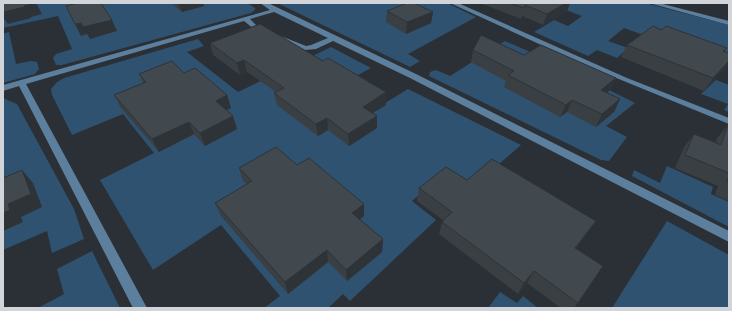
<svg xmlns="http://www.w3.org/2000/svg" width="732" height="311" font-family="'Source Serif 4',serif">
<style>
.green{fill:#2f5270}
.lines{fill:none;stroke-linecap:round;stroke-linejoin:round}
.minor{fill:#5c7f9e;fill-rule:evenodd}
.wall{fill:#393f43}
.shaded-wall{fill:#2e3337}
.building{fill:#42494e;stroke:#2e3337}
</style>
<rect width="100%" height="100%" fill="#2a3035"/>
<path class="green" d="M3 3H247L255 8V10L251 13 62 65H56L53 58 56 54 72 49 58 16 3 28Z
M277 3H447L476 17 408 54 420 61 410 67Z
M558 3H645L729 25V66L624 28 608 41 628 48 617 58 597 50 588 56 534 32 554 20 568 26 582 16 563 9Z
M9 32 16 64 31 61 37 62 39 69 35 74 3 83V34Z
M198 39 204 46 187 52 238 92 331 47 371 68 349 80 385 103 408 89 521 145 491 171 461 189 442 176 412 201 436 220 350 301 343 294 328 308H264L280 296 221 225 153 270 100 180 154 153 123 114 72 135 52 95 51 89 57 82 64 78Z
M505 41 551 61 635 103 606 126 627 137 609 161 601 160 429 76 430 72 436 70 450 76Z
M716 80 729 85V112L724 110 728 104 701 94Z
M3 98 17 104 74 209 84 239 52 253 47 231 3 250Z
M667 166 713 187 711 194 729 202V227L632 176 634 170 660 183Z
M667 221 729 255V308H612Z
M92 251 120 308H38L64 294 57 269Z
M500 292 517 303 523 296 538 308H488Z"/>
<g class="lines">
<path class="minor" d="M260 3H268L416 74 729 231V242L410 78 333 41 316 49 305 50 254 29 244 21 26 84 147 308H133L19 86 3 91V85L270 10ZM274 12 328 38 311 45 306 46 258 27 250 19Z
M450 3H458L627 78 729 118V124L587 66Z
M649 3H659L729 21V25Z"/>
</g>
<path class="wall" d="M171 3H203L204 6 182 12Z
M480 3H570L567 11 543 25 522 16 521 19Z
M387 11 433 12 431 23 406 34 386 22Z
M662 30 727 48 724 52 729 53V63L726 68 704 91 621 57 627 45Z
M210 43 323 61 386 92V105L372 113 377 116V128L349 146 328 130 318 136 277 105 274 93 276 92 247 72 240 75 213 55Z
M473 50 524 55 616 78 610 90 607 93 620 99 614 112 596 127 567 112 560 117 504 87 506 81 471 62Z
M184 73 227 95 231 108 227 110 233 116 237 129 205 146 194 134 159 152 121 108 114 95 143 83 139 74Z
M728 125 729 126V201L715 195 718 186 675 168 684 147 694 134 716 143 717 138Z
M297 165 364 204V216L360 219 383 239 382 252 347 281 328 262 288 294 221 216 215 203 247 184 243 181 239 168Z
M467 180 587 234 576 249 578 303 574 308H561L527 283 518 294 439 234 442 222 443 220 417 201 419 188Z"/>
<path class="shaded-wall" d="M35 3H36L42 14 31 17V18L8 24 3 17V12Z
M178 3H203L204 6 182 12Z
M566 3H570L567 11 543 25 547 14Z
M433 12 431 23 406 34 407 22Z
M112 20 117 31 90 39 83 27Z
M81 23 87 34 81 36 75 24Z
M244 60 247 72 240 75 237 63Z
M729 61V63L726 68 704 91 713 78Z
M616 78 610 90 595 103 601 90Z
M386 92V105L363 119V107Z
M227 95 231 108 220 113 216 101Z
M620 99 614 112 596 127 602 114Z
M572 100 567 112 560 117 566 105Z
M233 116 237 129 205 146 200 133Z
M377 116V128L349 146 348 134Z
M327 118 328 130 318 136 316 124Z
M189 122 194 134 159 152 152 139Z
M22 170 33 183 42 207 21 217 23 222 3 231V213L8 204Z
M364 204V216L352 225V213Z
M596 221 587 234 567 260 575 248Z
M383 239 382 252 347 281 346 270Z
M327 250 328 262 288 294 285 282Z
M534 271 527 283 518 294 524 283Z"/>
<path class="building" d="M3 3H35L24 6 25 7 3 12Z
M78 3H101L112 20 83 27 81 23 75 24 66 6Z
M407 3H414L433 12 407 22 387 11Z
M510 3H566L547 14 525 5 524 8Z
M260 24 323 61 328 58 386 92 363 107 377 116 348 134 327 118 316 124 274 93 284 88 244 60 237 63 210 43Z
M653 26 662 30 666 26 727 48 723 51 729 53V61L713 78 627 45Z
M481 35 524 55 541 45 616 78 601 90 620 99 602 114 572 100 566 105 508 75 514 71 473 50Z
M172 61 184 73 195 68 227 95 216 101 233 116 200 133 189 122 152 139 114 95 146 82 139 74Z
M728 125 729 126V173L685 155 694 134 721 145Z
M276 147 297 165 309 158 364 204 352 213 383 239 346 270 327 250 285 282 215 203 252 181 239 168Z
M492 159 596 221 575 248 603 266 578 303 534 271 524 283 442 222 452 212 419 188 446 167 467 180Z
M22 170 31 194 8 204 10 210 3 213V178Z
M729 176V183L727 182Z"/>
<rect width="732" height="311" fill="none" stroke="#d1d4d8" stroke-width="8"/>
</svg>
